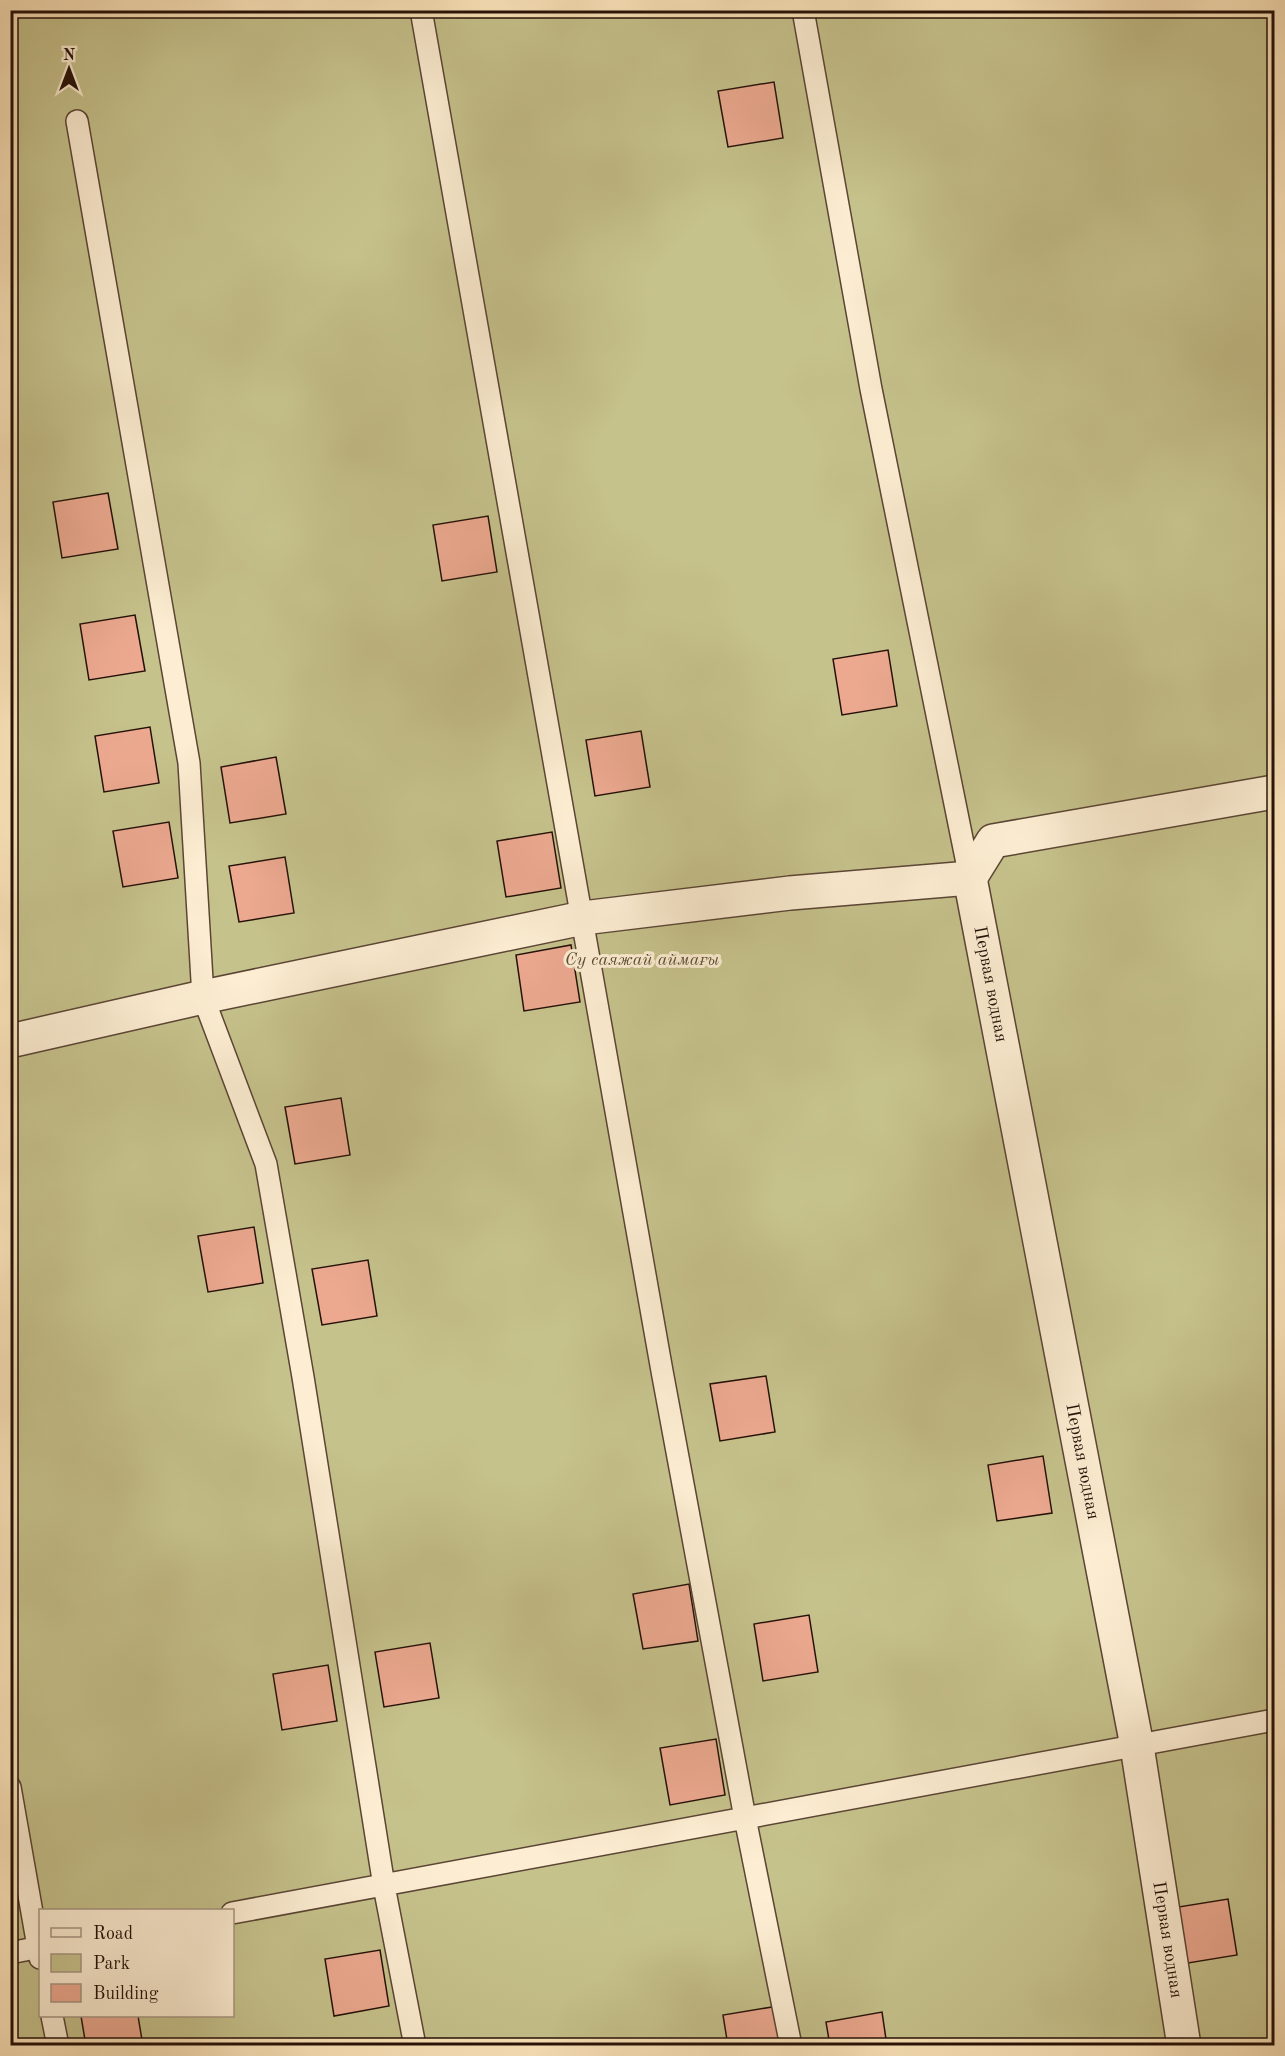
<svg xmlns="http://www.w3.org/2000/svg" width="1285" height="2056" font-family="'Old Standard TT',serif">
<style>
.green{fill:#c6c28c;stroke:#75694a;stroke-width:1.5;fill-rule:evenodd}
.building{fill:#eca990;stroke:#241008;stroke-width:1.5}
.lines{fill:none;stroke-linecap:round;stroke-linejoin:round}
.lane-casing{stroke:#5a4535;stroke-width:24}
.street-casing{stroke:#5a4535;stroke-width:36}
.lane{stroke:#fdeed3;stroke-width:21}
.street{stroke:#fdeed3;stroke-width:33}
.labels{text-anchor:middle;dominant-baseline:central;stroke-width:6;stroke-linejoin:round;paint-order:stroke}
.park-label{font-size:18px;font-style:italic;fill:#5d4e36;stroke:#fdeed3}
.street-label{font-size:18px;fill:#241008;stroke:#fdeed3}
</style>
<rect width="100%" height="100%" fill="#fce5bb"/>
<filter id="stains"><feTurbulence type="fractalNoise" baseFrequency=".00333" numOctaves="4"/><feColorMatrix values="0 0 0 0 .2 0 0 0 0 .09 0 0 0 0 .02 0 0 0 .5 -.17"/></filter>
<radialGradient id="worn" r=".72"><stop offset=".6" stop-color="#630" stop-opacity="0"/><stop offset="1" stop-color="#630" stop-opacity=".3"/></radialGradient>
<path class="green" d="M11 11H1274V2045L11 2046ZM40 1910H232V2016H40Z"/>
<path class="building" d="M774 82 783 138 728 147 718 91Z
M108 493 118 549 62 558 53 502Z
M488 516 497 572 442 581 433 525Z
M135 615 145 671 89 680 80 624Z
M888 650 897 706 842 715 833 659Z
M150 727 159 783 104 792 95 736Z
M641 731 650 787 595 796 586 740Z
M276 757 286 814 230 823 221 767Z
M169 822 178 878 123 887 113 831Z
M552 832 561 888 506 897 497 841Z
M285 857 294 913 239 922 229 866Z
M571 945 580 1002 524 1011 516 955Z
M341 1098 350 1155 295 1164 285 1107Z
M254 1227 263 1283 208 1292 198 1236Z
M368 1260 377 1316 322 1325 312 1269Z
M766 1376 775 1432 720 1441 710 1384Z
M1043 1456 1052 1513 997 1521 988 1465Z
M689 1584 698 1641 643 1649 633 1594Z
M809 1615 818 1672 763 1681 754 1624Z
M430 1643 439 1698 384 1707 375 1652Z
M328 1665 337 1721 282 1730 273 1674Z
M716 1739 725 1795 670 1805 660 1748Z
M1228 1899 1237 1955 1182 1964 1172 1908Z
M380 1950 389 2006 334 2016 325 1959Z
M778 2006 784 2046H728L723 2015Z
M882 2012 887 2046H830L826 2022Z
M81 2016H138L143 2046H86Z"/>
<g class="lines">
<defs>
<path id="lane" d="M421 10 662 1371 745 1818 791 2046
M803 10 871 389 970 878
M77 121 189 763 203 997 266 1164 303 1377 384 1886 415 2046
M10 1787 40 1958
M232 1913 1274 1720
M10 1953 40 1947
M52 2016 58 2046"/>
<g id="street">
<path id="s1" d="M970 878 1137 1746 1184 2046"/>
<path d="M10 1041 203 997 583 918 790 893 970 878 993 841 1274 792"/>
</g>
</defs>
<use href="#lane" class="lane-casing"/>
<use href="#street" class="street-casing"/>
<use href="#lane" class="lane"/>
<use href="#street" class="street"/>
</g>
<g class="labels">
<g class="park-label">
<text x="642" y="960">Су саяжай аймағы</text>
</g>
<g class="street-label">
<text stroke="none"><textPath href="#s1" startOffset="108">Первая водная</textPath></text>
<text stroke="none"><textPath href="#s1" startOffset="594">Первая водная</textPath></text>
<text stroke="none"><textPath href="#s1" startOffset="1080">Первая водная</textPath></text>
</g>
</g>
<rect width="1285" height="2056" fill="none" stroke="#fce5bb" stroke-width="36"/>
<rect x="12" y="12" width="1261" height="2032" fill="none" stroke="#241008" stroke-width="3"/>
<rect x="18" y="18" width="1249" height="2020" fill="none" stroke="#241008" stroke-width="1.5"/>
<rect x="39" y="1909" width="195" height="108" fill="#fdeed3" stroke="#a69582" stroke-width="1.5"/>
<rect x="51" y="1928" width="30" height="9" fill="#fdeed3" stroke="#a69582" stroke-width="1.5"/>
<text x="93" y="1939" font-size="18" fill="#241008">Road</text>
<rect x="51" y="1954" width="30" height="18" fill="#c6c28c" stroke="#a69582" stroke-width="1.5"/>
<text x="93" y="1969" font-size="18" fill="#241008">Park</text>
<rect x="51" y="1984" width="30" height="18" fill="#eca990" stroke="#a69582" stroke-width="1.5"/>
<text x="93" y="1999" font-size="18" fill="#241008">Building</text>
<g transform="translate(69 69)" stroke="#fdeed3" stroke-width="4.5" paint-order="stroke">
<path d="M0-4.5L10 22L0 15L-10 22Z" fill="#241008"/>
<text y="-9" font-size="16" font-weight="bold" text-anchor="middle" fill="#241008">N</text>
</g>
<rect width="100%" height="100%" filter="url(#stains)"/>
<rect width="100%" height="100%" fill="url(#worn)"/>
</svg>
